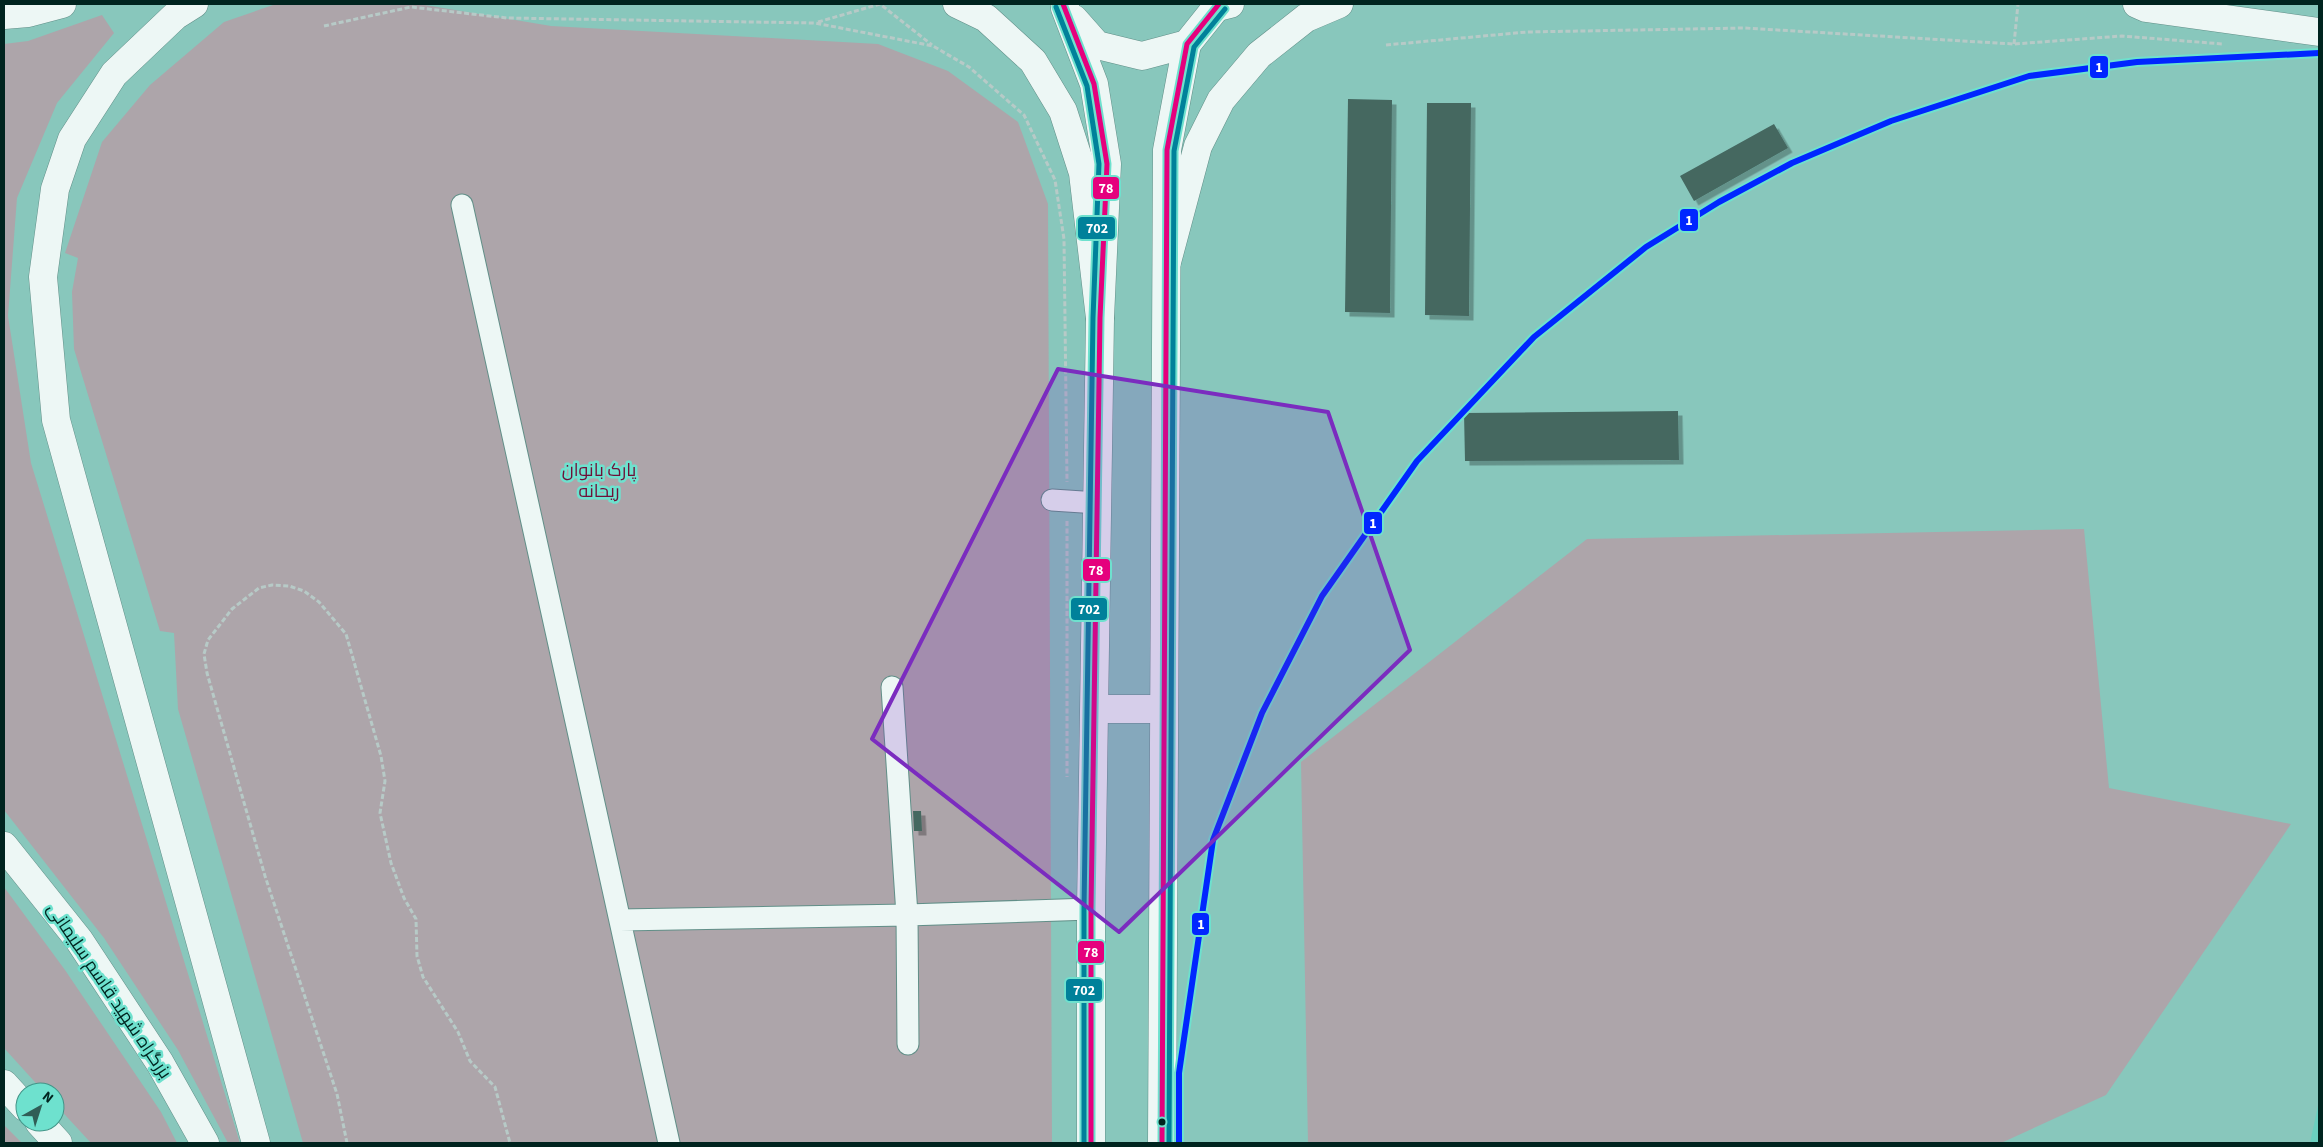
<svg xmlns="http://www.w3.org/2000/svg" width="2323" height="1147" font-family="'Source Sans 3',Cairo,sans-serif">
<style>
.built{fill:#6bd0c0}
.green{fill:#ada5aa}
.building{fill:#456861;filter:url(#shadow)}
.lines{fill:none;stroke-linecap:round;stroke-linejoin:round}
.minor-casing{stroke:#618f88;stroke-width:23}
.major-casing{stroke:#618f88;stroke-width:29}
.highway-casing{stroke:#618f88;stroke-width:29}
.path{stroke:#b7cac7;stroke-width:3;stroke-dasharray:5 2.5;stroke-linecap:butt}
.minor{stroke:#edf7f5;stroke-width:21}
.major{stroke:#edf7f5;stroke-width:28}
.highway{stroke:#edf7f5;stroke-width:28}
.bus-1-casing{stroke:#6ee1ce;stroke-width:9}
.bus-2-casing{stroke:#6ee1ce;stroke-width:9}
.bus-1{stroke:#e5007d;stroke-width:5}
.bus-2{stroke:#00819a;stroke-width:5}
.rail-1-casing{stroke:#6ee1ce;stroke-width:10}
.rail-1{stroke:#0026ff;stroke-width:6}
.marked{fill:#7b2cbf;fill-opacity:0.2;stroke:#7b2cbf;stroke-width:4;stroke-linejoin:round}
.bus-dot{fill:#00241f;stroke:#6ee1ce;stroke-width:2}
.labels{text-anchor:middle;dominant-baseline:central;stroke-width:5;stroke-linejoin:round;paint-order:stroke}
.park-label{font-size:18px;fill:#6f1038;stroke:#6ee1ce}
.street-label{font-size:18px;fill:#00241f;stroke:#6ee1ce}
.line-badge{stroke:#6ee1ce;stroke-width:2}
.badge-label{font-size:14px;text-anchor:middle;font-weight:bold;fill:#fff}
</style>
<defs>
<filter id="shadow"><feDropShadow dx="4.5" dy="4.5" stdDeviation="0" flood-color="#0004"/></filter>
</defs>
<rect width="100%" height="100%" fill="#88c7bc"/>
<path class="built" d="M2319 1101V1143H2310Z"/>
<path class="green" d="M276 4H419L551 26 878 44 948 71 1018 122 1048 204 1052 1143H303L178 709 174 633 160 631 74 349 72 292 78 258 65 253 102 142 150 85 224 22Z
M102 15 114 33 57 103 17 198 8 316 31 463 240 1143H228L178 1050 104 938 4 810V44L28 41Z
M2084 529 2109 788 2291 824 2106 1095 2001 1143H1308L1301 762 1587 539Z
M4 887 65 970 161 1112 177 1143H91L55 1104V1092H44L4 1048Z
M4 1125 22 1143H4Z"/>
<path class="building" d="M1348 99 1392 100 1390 313 1345 312Z
M1427 103H1471L1469 316 1425 315Z
M1774 124 1788 148 1694 201 1680 176Z
M1678 411 1679 460 1465 461 1464 413Z
M913 811H921L922 831H914Z"/>
<g class="lines">
<defs>
<path id="minor" d="M462 205 669 1143
M1052 500 1098 503
M892 687 907 915 908 1044
M620 920 907 915 1091 909"/>
<path id="major" d="M2137 4 2146 8 2319 32
M1065 8 1094 84 1107 164 1100 318 1091 909V1143
M1074 19 1097 45 1142 56 1187 44 1219 4
M1095 709H1162
M1162 1143 1167 150 1187 44"/>
<path id="highway" d="M194 4 175 16 114 74 72 139 55 189 43 277 56 420 256 1143
M957 4 986 18 1033 61 1063 111 1083 173 1100 318
M1218 7 1230 4
M4 15 28 13 62 4
M1167 262 1198 146 1221 100 1259 55 1306 18 1339 4
M4 846 79 940 160 1063 205 1143
M4 1084 25 1107
M39 1122 58 1143"/>
</defs>
<use href="#minor" class="minor-casing"/>
<use href="#major" class="major-casing"/>
<use href="#highway" class="highway-casing"/>
<path class="path" d="M818 22 880 4 932 45
M324 26 411 7 507 18 815 23 933 46 969 67 1024 115 1055 180 1064 239 1067 482
M2014 44 2018 4
M1386 45 1527 32 1744 28 2014 44 2122 36 2223 44
M1067 521V777
M347 1143 337 1094 265 876 207 673 204 654 208 640 232 609 259 588 272 585 289 586 304 591 319 602 346 634 381 756 385 781 380 813 391 863 404 898 416 919 417 956 423 977 458 1032 470 1061 495 1087 510 1143"/>
<use href="#minor" class="minor"/>
<use href="#major" class="major"/>
<use href="#highway" class="highway"/>
<defs>
<path id="bus-1" d="M1063 4 1094 84 1107 164 1100 318 1091 909V1143
M1162 1143 1167 150 1187 44 1219 4"/>
<path id="bus-2" d="M1056 7 1087 86 1099 164 1093 318 1084 909V1143
M1169 1143 1174 151 1194 47 1225 9"/>
</defs>
<use href="#bus-1" class="bus-1-casing"/>
<use href="#bus-2" class="bus-2-casing"/>
<use href="#bus-1" class="bus-1"/>
<use href="#bus-2" class="bus-2"/>
<defs>
<path id="rail-1" d="M1179 1143V1073L1213 840 1262 713 1322 596 1417 461 1534 337 1646 247 1719 202 1792 163 1891 121 2029 76 2137 62 2319 53"/>
</defs>
<use href="#rail-1" class="rail-1-casing"/>
<use href="#rail-1" class="rail-1"/>
</g>
<path class="marked" d="M1058 369 1328 412 1410 650 1119 932 872 739Z"/>
<circle class="bus-dot" cx="1162" cy="1122" r="4.5"/>
<g class="labels">
<g class="park-label">
<text x="599" y="470">پارک بانوان<tspan x="599" dy="21">ریحانه</tspan></text>
</g>
<g class="street-label">
<text transform="translate(109 991) rotate(56)">بزرگراه شهید قاسم سلیمانی</text>
</g>
</g>
<g class="line-badge">
<rect x="2089" y="55" width="20" height="24" rx="5" fill="#0026ff"/>
<rect x="1092" y="176" width="28" height="24" rx="5" fill="#e5007d"/>
<rect x="1679" y="208" width="20" height="24" rx="5" fill="#0026ff"/>
<rect x="1077" y="216" width="39" height="24" rx="5" fill="#00819a"/>
<rect x="1363" y="511" width="20" height="24" rx="5" fill="#0026ff"/>
<rect x="1082" y="558" width="29" height="24" rx="5" fill="#e5007d"/>
<rect x="1070" y="597" width="38" height="24" rx="5" fill="#00819a"/>
<rect x="1191" y="912" width="19" height="24" rx="5" fill="#0026ff"/>
<rect x="1077" y="940" width="28" height="24" rx="5" fill="#e5007d"/>
<rect x="1065" y="978" width="38" height="24" rx="5" fill="#00819a"/>
</g>
<g class="badge-label">
<text x="2099" y="72">1</text>
<text x="1106" y="193">78</text>
<text x="1689" y="225">1</text>
<text x="1097" y="233">702</text>
<text x="1373" y="528">1</text>
<text x="1096" y="575">78</text>
<text x="1089" y="614">702</text>
<text x="1201" y="929">1</text>
<text x="1091" y="957">78</text>
<text x="1084" y="995">702</text>
</g>
<rect width="2323" height="1147" fill="none" stroke="#00241f" stroke-width="10"/>
<g transform="translate(40 1107) rotate(39)"><circle r="24" fill="#6ee1ce" stroke="#429588"/>
<path d="M0-4L9 19L0 12L-9 19Z" fill="#305d56"/>
<text y="-8" font-size="14" font-weight="bold" text-anchor="middle" fill="#00241f">N</text>
</g>
</svg>
